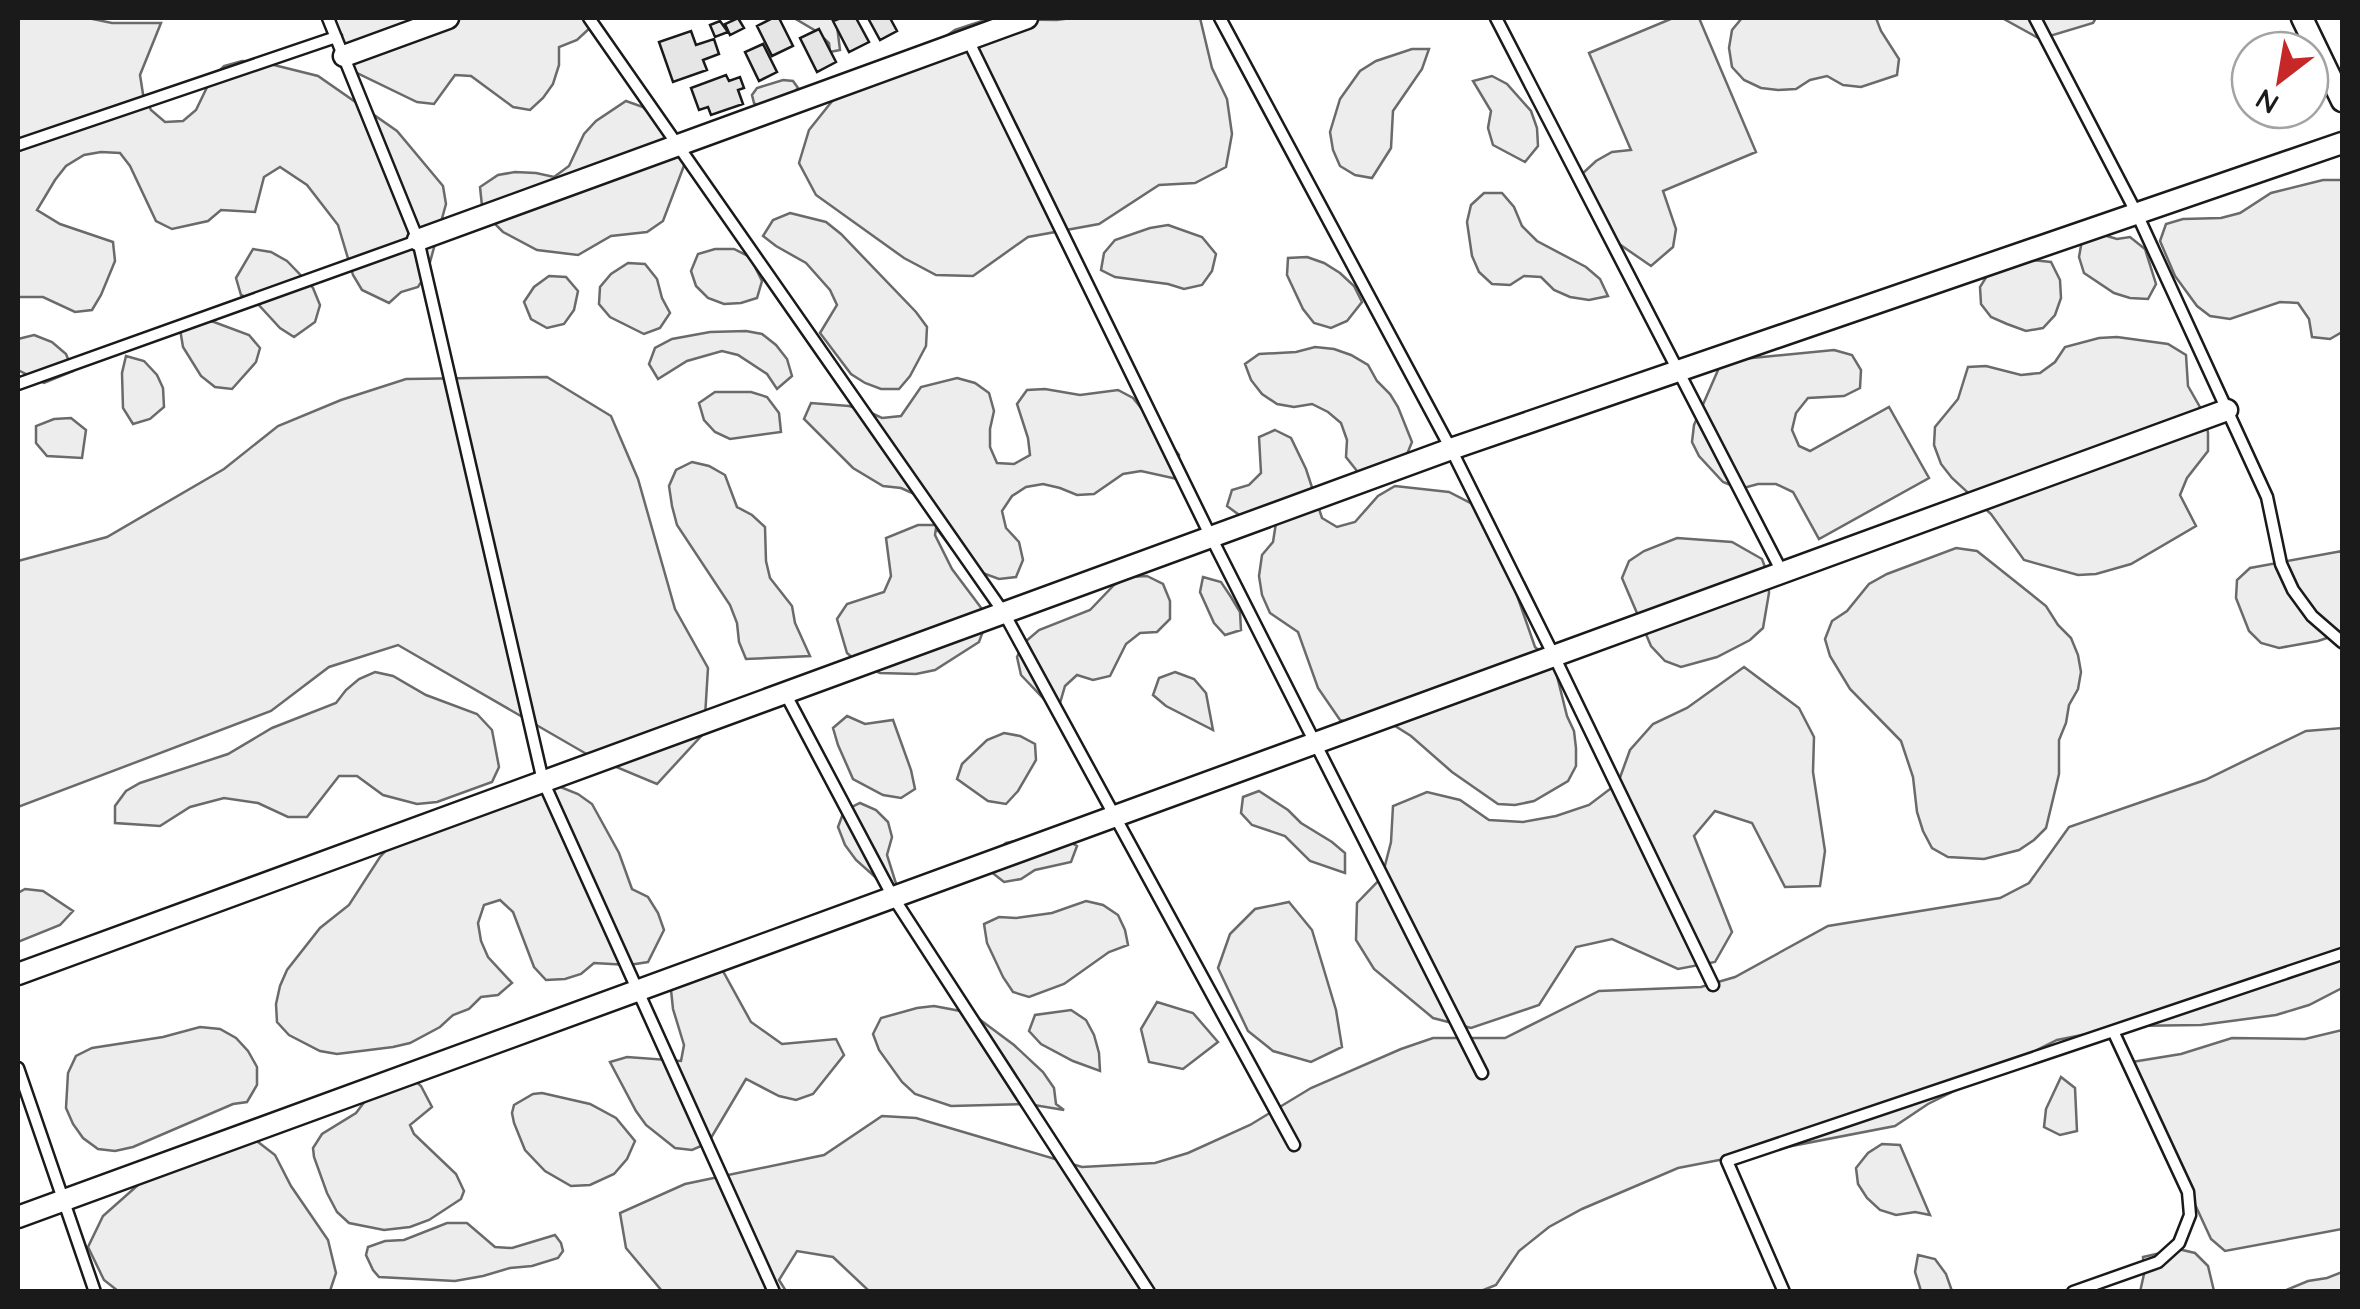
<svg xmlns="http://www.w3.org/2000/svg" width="2360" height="1309" font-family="Quicksand,sans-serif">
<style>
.built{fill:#ededed;stroke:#6a6a6a;stroke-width:2.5}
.building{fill:#e6e6e6;stroke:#1a1a1a;stroke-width:2.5}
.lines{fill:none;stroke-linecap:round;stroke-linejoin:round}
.lane-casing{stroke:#1a1a1a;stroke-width:15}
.street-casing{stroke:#1a1a1a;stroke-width:25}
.lane{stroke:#fff;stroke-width:10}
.street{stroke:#fff;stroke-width:20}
</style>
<rect width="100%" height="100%" fill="#fff"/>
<path class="built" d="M18 18H88L112 23H161L140 75 143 94 151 110 165 122 183 121 196 110 211 79 224 66 242 61 262 62 318 76 397 131 443 186 446 204 427 273 418 287 401 292 389 303 362 290 353 275 338 225 307 185 280 167 264 177 255 212 221 210 208 221 172 229 156 221 130 166 120 153 101 152 84 155 66 166 55 180 37 210 60 224 113 242 115 261 101 295 92 310 75 312 43 297H18Z
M327 18H594L591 27 577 40 559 47V65L553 84 543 98 530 110 513 107 471 76 455 75 434 104 417 102 353 71Z
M794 18H836L840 50 830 52 829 43 816 31Z
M1071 18H1200L1212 68 1227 99 1232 134 1226 167 1195 183 1159 185 1099 224 1028 237 973 276 936 275 904 258 816 195 799 163 809 130 833 100 897 71 955 30 988 19 1057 20Z
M1673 18H1699L1756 152 1663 191 1676 229 1673 247 1651 266 1609 237 1588 208 1582 190 1583 173 1596 161 1612 152 1631 150 1589 53Z
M1742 18H1876L1881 31 1899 59 1897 75 1861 87 1843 85 1827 76 1810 80 1796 89 1778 90 1761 88 1744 80 1732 67 1729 48 1732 30Z
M2002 18H2096L2093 23 2040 39Z
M1412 49H1429L1422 69 1393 111 1391 148 1372 178 1355 175 1340 166 1333 150 1330 132 1340 99 1360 71 1376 61Z
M1492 76 1507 84 1531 111 1537 128 1538 146 1525 162 1493 145 1488 128 1491 111 1473 81Z
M783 80 793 81 798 88 784 103 761 109 754 103 752 95 757 88Z
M626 101 643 107 669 132 685 163 663 221 647 232 611 236 578 255 537 250 503 232 491 220 482 206 480 187 498 175 515 172 536 173 554 177 569 166 584 134 596 121Z
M2323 180H2342V332L2330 339 2312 337 2309 319 2298 303 2280 302 2230 319 2210 316 2197 306 2175 276 2160 241 2166 224 2183 219 2221 218 2240 213 2271 193Z
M1484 193H1502L1514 207 1522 226 1537 241 1586 267 1600 279 1608 296 1589 300 1570 297 1554 290 1541 277 1524 276 1510 285 1492 284 1479 272 1472 256 1467 222 1471 205Z
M790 213 826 222 841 234 916 312 927 327 926 346 910 376 899 389H881L865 383 851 374 820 333 837 305 830 290 806 263 776 246 763 236 773 220Z
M1168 225 1202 237 1216 254 1212 271 1202 285 1184 289 1168 284 1115 277 1101 270 1104 253 1115 240 1150 228Z
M2100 234 2117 239 2130 237 2145 249 2156 284 2148 299 2130 298 2114 293 2084 273 2079 257 2082 240Z
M253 249 271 252 287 261 313 288 320 305 315 322 294 337 280 328 256 302 241 295 236 278Z
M715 249H734L750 257 762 281 757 298 741 303 724 304 708 298 696 286 691 271 698 254Z
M1307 257 1324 263 1340 273 1354 286 1362 302 1347 321 1331 328 1314 323 1303 309 1287 275 1288 258Z
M2021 259 2051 262 2060 280 2061 298 2055 315 2043 328 2026 331 2007 324 1991 317 1981 304 1980 287 1990 271Z
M628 263 645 264 657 279 662 298 670 313 660 328 644 334 610 317 599 304 600 287 611 274Z
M549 276 566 277 578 291 574 310 564 324 547 328 531 319 524 302 534 287Z
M195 319 214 322 249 335 260 348 256 362 232 389 215 387 201 376 183 347 180 329Z
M746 331 762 334 776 345 787 359 792 376 777 389 767 374 738 355 722 351 687 361 658 379 649 364 655 348 672 339 710 332Z
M34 335 52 342 66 354 73 371 44 383 18 370V339Z
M2117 337 2168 344 2186 355 2188 386 2205 416 2208 433V451L2187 478 2180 495 2196 526 2131 564 2096 574 2078 575 2024 560 1991 514 1952 478 1941 464 1934 445 1935 427 1958 399 1968 367 1986 366 2021 375 2040 373 2055 362 2065 347 2099 338Z
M1315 347 1334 349 1351 355 1368 365 1377 381 1390 394 1398 407 1412 442 1405 459 1375 476 1357 471 1346 457 1347 440 1341 423 1328 412 1312 404 1294 407 1277 404 1262 394 1251 380 1245 364 1259 354 1296 352Z
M1834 350 1852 355 1861 370 1860 388 1844 396 1808 398 1796 413 1792 430 1799 446 1810 451 1889 407 1929 478 1819 539 1793 492 1776 484H1758L1740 489 1723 482 1699 456 1692 442 1694 425 1722 361Z
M126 356 144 361 157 375 163 388 164 407 150 419 133 424 123 408 122 373Z
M547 377 611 416 638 479 675 609 708 668 704 733 657 784 590 756 398 645 329 667 271 711 18 807V561L107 537 224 469 278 426 341 400 406 379Z
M957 378 975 383 989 393 994 411 990 429V447L997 463 1014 464 1030 455 1028 438 1017 404 1027 390 1045 389 1080 395 1118 390 1133 398 1179 455 1177 479 1141 471 1123 474 1094 494 1077 495 1060 488 1043 484 1026 487 1012 496 1002 511 1006 528 1019 542 1023 560 1016 577 999 579 966 567 936 528 935 535 952 569 982 609 985 626 979 642 935 670 916 674 880 673 861 665 847 653 837 619 847 604 884 592 891 576 886 538 918 525H936L919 496 901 488 883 486 853 468 804 419 811 403 849 406 867 411 882 418 901 416 921 387Z
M715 392H751L767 397 779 413 781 432 730 439 715 432 704 420 699 403Z
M71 418 86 430 82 458 47 456 36 443V426L54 419Z
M1275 430 1291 438 1306 469 1322 518 1337 527 1355 522 1378 496 1395 486 1449 492 1480 508 1504 558 1535 647 1554 664 1567 716 1574 731 1576 748V766L1568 781 1534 801 1515 805 1498 804 1452 772 1411 736 1395 726 1377 723 1357 725 1340 720 1318 688 1298 632 1270 613 1262 595 1259 576 1262 555 1273 542 1276 523 1242 517 1227 506 1232 490 1249 485 1261 473 1259 437Z
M692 462 709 466 725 475 737 507 752 515 765 527 766 561 770 578 792 606 795 623 810 656 746 659 739 642 737 623 730 605 677 525 672 506 669 486 676 470Z
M1677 538 1732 542 1762 559 1768 575 1769 593 1763 628 1750 640 1717 657 1681 667 1665 661 1651 646 1622 578 1629 561 1644 551Z
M1956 548 1977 551 2046 606 2058 625 2071 638 2078 655 2081 672 2078 689 2069 705 2066 723 2059 740V774L2046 828 2034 840 2019 850 1984 859 1948 857 1932 848 1923 831 1917 812 1913 777 1901 741 1850 689 1830 656 1825 639 1832 621 1847 611 1869 584 1887 574Z
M2342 551V633L2318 641 2279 648 2261 643 2249 631 2236 598 2237 580 2250 568Z
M1147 576 1163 584 1170 601V619L1157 632 1140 633 1126 644 1110 676 1093 680 1077 675 1065 686 1060 703 1044 699 1021 675 1017 657 1025 642 1039 630 1090 610 1114 585 1129 577Z
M1203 577 1221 582 1231 597 1240 612 1241 630 1225 635 1214 623 1200 592Z
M1744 667 1799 708 1814 737 1813 772 1825 851 1820 886 1785 887 1752 823 1715 811 1694 836 1732 932 1715 962 1678 969 1612 939 1576 947 1539 1005 1471 1028 1433 1018 1374 969 1356 940 1357 903 1382 877 1391 842 1393 806 1427 792 1460 800 1489 820 1523 822 1556 816 1589 805 1618 783 1630 750 1653 724 1687 708Z
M375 672 393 676 426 695 477 714 492 730 499 767 492 782 437 802 417 804 383 795 357 776H339L307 817H288L258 803 224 798 190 807 160 826 115 823V806L126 791 140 783 228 754 272 728 336 703 346 690 359 679Z
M1175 672 1194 679 1206 693 1213 730 1166 706 1153 695 1159 678Z
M847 716 865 724 893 720 911 770 915 789 901 798 883 795 853 779 838 745 833 728Z
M2342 728V988L2309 1005 2276 1015 2201 1025 2127 1026 2057 1040 1928 1104 1895 1126 1678 1168 1582 1209 1549 1227 1519 1251 1496 1285 1481 1291H869L833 1257 797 1251 779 1280 786 1291H662L626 1248 620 1213 685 1184 824 1155 882 1116 916 1118 1082 1167 1155 1163 1188 1153 1250 1125 1311 1088 1401 1049 1433 1038H1505L1599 991 1701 987 1735 977 1828 926 2000 898 2029 883 2069 827 2205 780 2306 731Z
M1004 733 1020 736 1035 744 1036 760 1018 791 1006 804 988 801 957 779 962 764 987 740Z
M543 780 578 794 592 804 619 853 632 889 648 897 658 913 664 930 648 962 629 965 594 963 581 974 565 979 546 980 534 967 513 912 500 900 484 905 478 923 481 941 488 957 512 983 498 995 481 997 469 1009 453 1015 440 1027 410 1043 393 1047 337 1054 320 1051 289 1035 277 1022 276 1004 280 986 287 970 320 928 349 905 380 857 392 844Z
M1259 791 1288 810 1301 823 1332 842 1345 853V873L1310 861 1285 836 1252 825 1241 813 1243 797Z
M860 803 876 810 888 822 892 837 887 855 899 893 883 884 856 860 845 845 838 827 844 811Z
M1061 837 1077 846 1071 862 1035 870 1021 879 1004 882 990 871 992 854 1006 843 1025 839Z
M25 889 43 891 73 911 60 925 18 942V893Z
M1086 901 1103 905 1118 915 1125 930 1128 945 1109 952 1064 984 1029 997 1013 992 1003 977 987 943 984 924 999 917 1016 918 1052 913Z
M1289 902 1312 930 1336 1010 1342 1047 1311 1062 1273 1051 1248 1031 1218 968 1230 934 1255 909Z
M710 958 724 973 751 1022 782 1044 836 1039 844 1055 813 1094 796 1100 779 1096 746 1079 708 1143 692 1150 675 1148 646 1125 636 1111 610 1062 627 1057 681 1061 684 1045 673 1009 671 990 675 974Z
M1157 1002 1193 1013 1218 1042 1183 1069 1149 1062 1141 1029Z
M934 1006 971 1013 1014 1045 1043 1072 1054 1088 1056 1104 1064 1110 1028 1104 951 1106 915 1094 902 1082 879 1050 873 1034 881 1018 917 1008Z
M1071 1010 1086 1020 1094 1035 1099 1053 1100 1071 1073 1061 1041 1044 1029 1031 1035 1015Z
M200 1027 220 1029 236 1038 248 1051 257 1067V1085L247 1102 233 1104 133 1147 115 1151 98 1149 83 1138 73 1124 66 1108 68 1073 76 1056 92 1048 163 1037Z
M2342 1030V1229L2225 1251 2211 1239 2180 1172 2160 1139 2141 1078 2132 1062 2181 1054 2232 1038 2305 1039Z
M2061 1077 2075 1088 2077 1131 2060 1135 2044 1127 2046 1109Z
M414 1080 421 1086 432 1107 410 1125 414 1134 456 1174 464 1191 461 1199 429 1220 410 1227 384 1230 349 1223 337 1212 327 1193 314 1157 313 1148 322 1134 356 1113 378 1084Z
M542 1093 590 1104 616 1118 635 1141 627 1159 614 1174 590 1185 571 1186 545 1171 525 1150 514 1123 512 1113 514 1105 533 1094Z
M249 1135 275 1155 291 1186 328 1240 336 1273 330 1291H118L104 1280 88 1247 103 1216 182 1146Z
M1882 1144 1900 1145 1930 1215 1915 1212 1896 1215 1880 1210 1867 1198 1858 1184 1856 1168 1868 1153Z
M447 1223H467L495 1247 512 1248 555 1235 561 1243 563 1251 558 1258 532 1266 510 1268 483 1276 455 1281 379 1277 373 1270 366 1255 368 1247 385 1241 404 1240Z
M2178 1249 2195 1253 2208 1266 2214 1291 2140 1292 2144 1274 2143 1257Z
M1918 1255 1935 1259 1946 1274 1952 1291H1921L1915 1272Z
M2342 1272V1291H2284L2308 1281 2327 1278Z"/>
<path class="building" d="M738 18 744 28 730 35 725 24Z
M773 18H779L793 46 772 56 757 26Z
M841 18H856L869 42 849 52 833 21Z
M868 18H890L897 31 880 40Z
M720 21 728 32 715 37 710 25Z
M819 29 836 62 817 72 800 38Z
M691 31 696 45 714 39 719 54 703 60 707 70 673 82 659 42Z
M763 44 777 72 759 81 745 52Z
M726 75 729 81 740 77 744 88 738 90 743 104 711 115 708 107 699 110 691 88Z"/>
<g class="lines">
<defs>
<path id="lane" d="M328 18 418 240 543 781 774 1292
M589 18 1004 613 1294 1145
M1220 18 1451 449 1554 656 1713 985
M1496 18 1782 572
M2035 18 2137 214 2267 497 2281 564 2293 590 2312 616 2342 642
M968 40 1211 537 1482 1073
M18 145 336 37
M18 384 417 241
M785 693 893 897 1149 1292
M18 1068 95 1292
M1784 1292 1727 1161 2342 954
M2073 1292 2158 1262 2179 1243 2190 1215 2188 1192 2113 1031"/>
<path id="street" d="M2302 18 2342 101
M344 56 448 18
M418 240 1027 18
M18 974 1451 449 2342 143
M18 1217 2227 410"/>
</defs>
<use href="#lane" class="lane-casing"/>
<use href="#street" class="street-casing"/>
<use href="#lane" class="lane"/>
<use href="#street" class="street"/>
</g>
<rect width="2360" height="1309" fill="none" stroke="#1a1a1a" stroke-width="40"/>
<g transform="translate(2280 80) rotate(211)"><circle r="48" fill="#ffffff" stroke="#a3a3a3" stroke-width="2.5"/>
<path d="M0-8L18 38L0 25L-18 38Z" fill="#c62828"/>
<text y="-15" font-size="28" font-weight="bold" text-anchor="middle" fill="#1a1a1a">N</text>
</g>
</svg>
